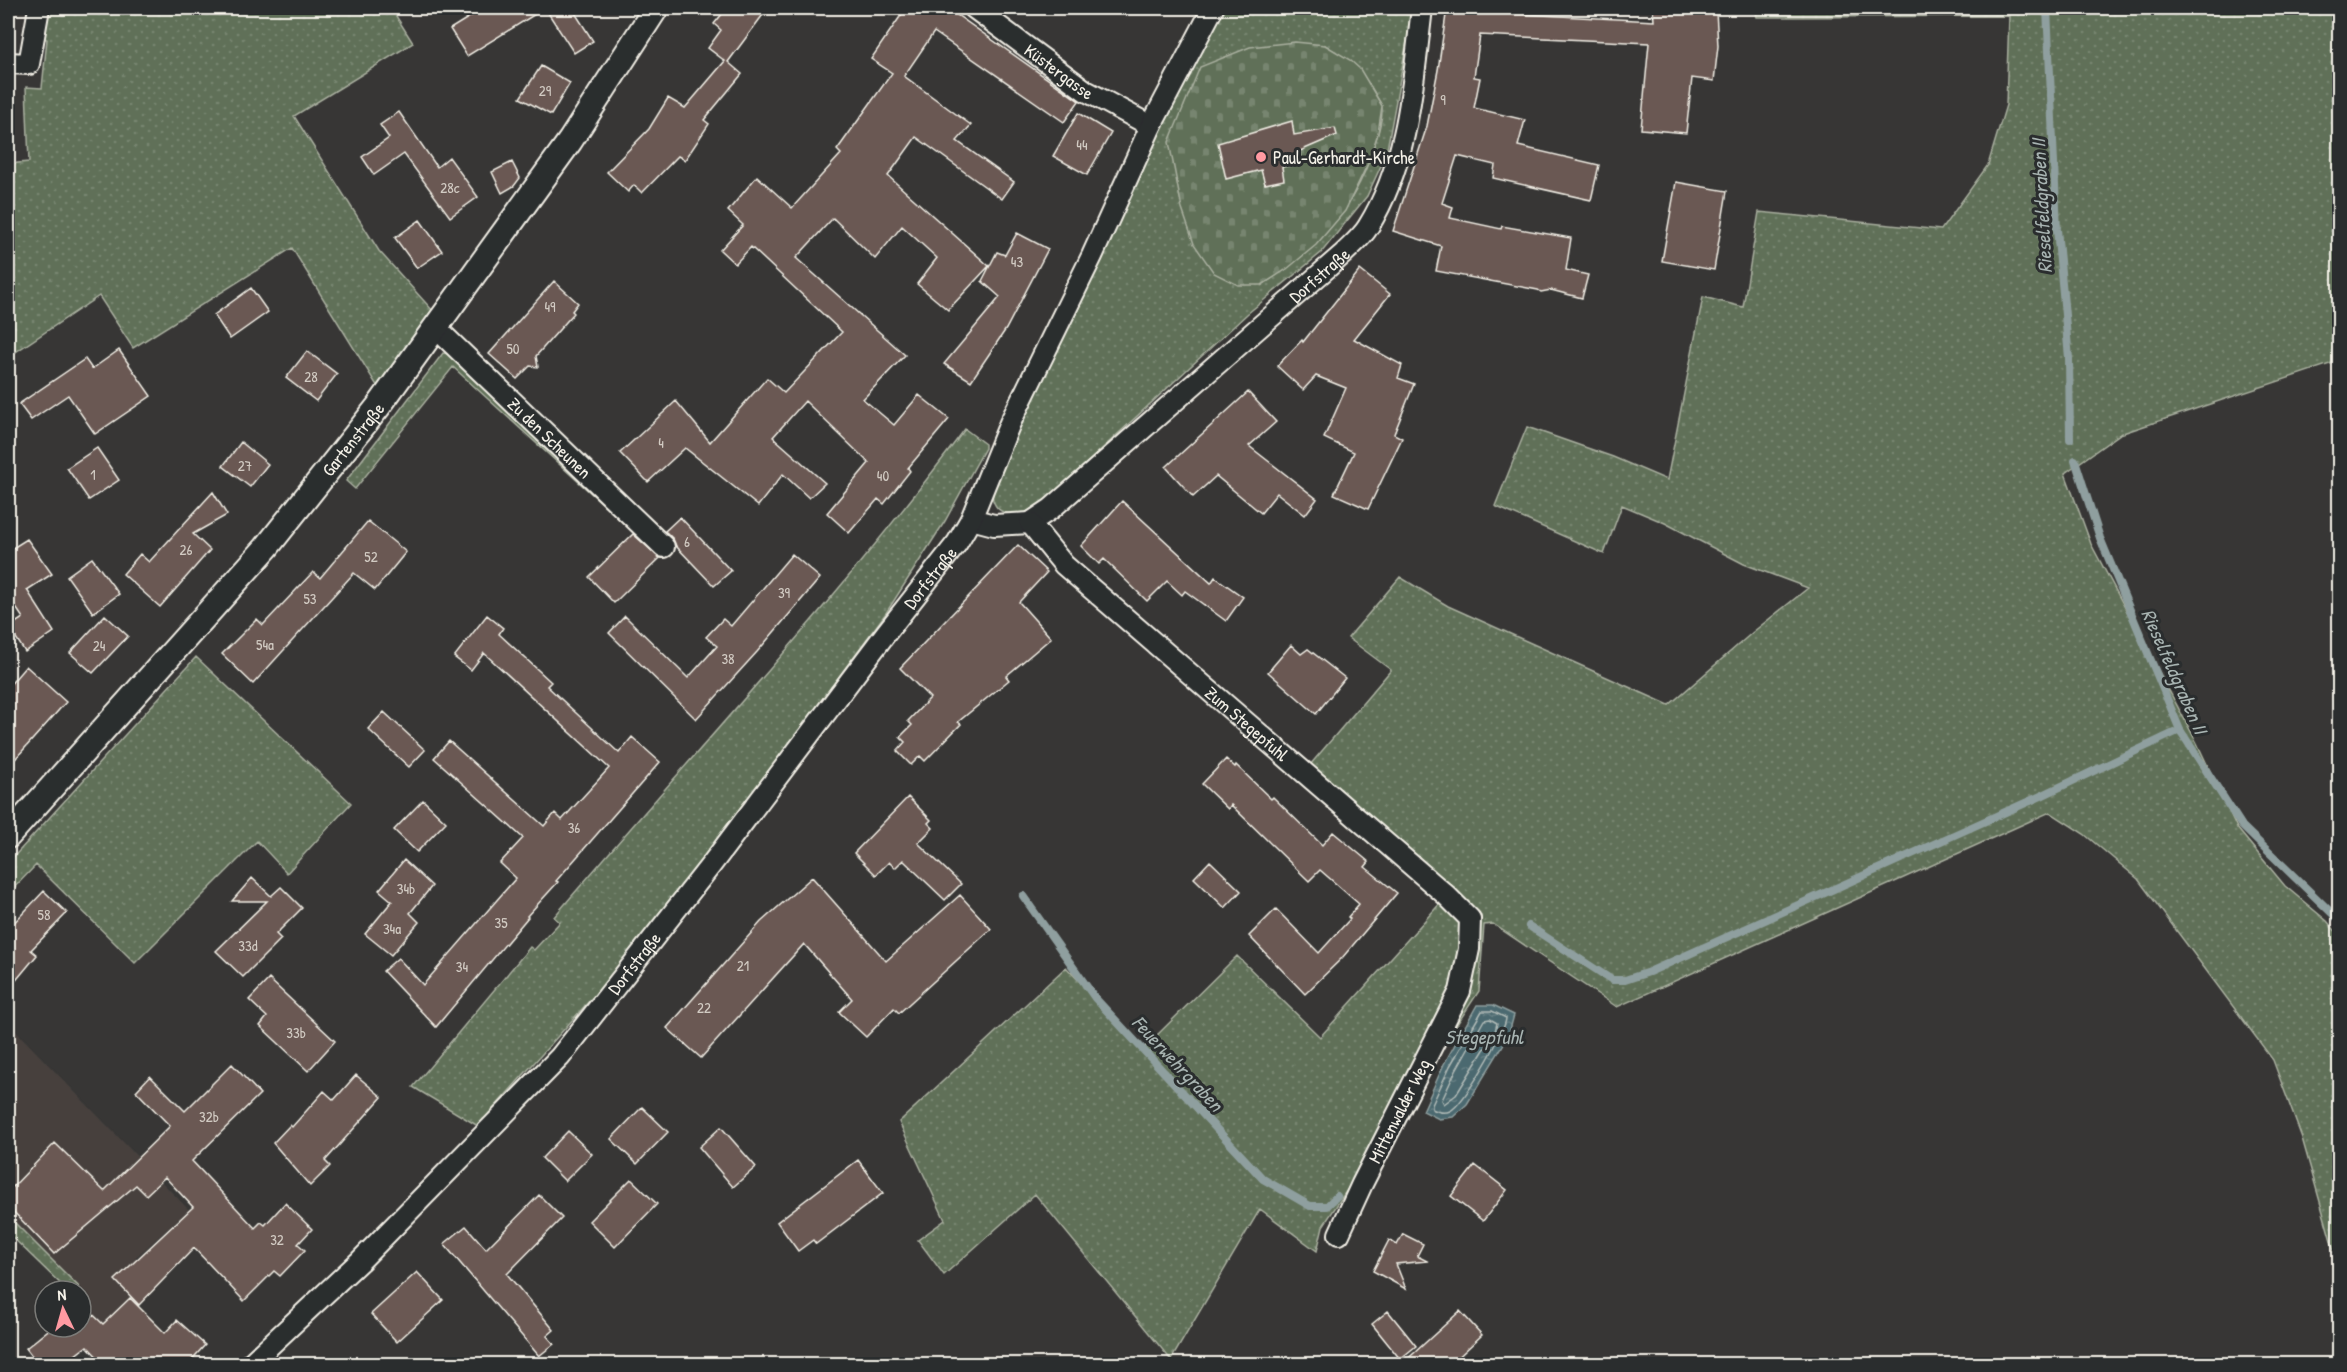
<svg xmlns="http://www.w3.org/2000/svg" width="2347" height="1372" font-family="'Patrick Hand',sans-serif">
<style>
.built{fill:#46403e}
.grass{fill:url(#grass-dots);stroke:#aab0a0;stroke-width:1.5;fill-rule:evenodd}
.cemetery{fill:url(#cemetery-stones);stroke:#aab0a0;stroke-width:1.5}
.water{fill:url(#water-ripples);stroke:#8f9f9f;stroke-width:1.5}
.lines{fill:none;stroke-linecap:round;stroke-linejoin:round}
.shore{stroke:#b1bbb8;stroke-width:1.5}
.stream{stroke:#8f9f9f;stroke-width:8}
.building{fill:#6a5853;stroke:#f4f1e8;stroke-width:1.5}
.minor-casing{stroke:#f4f1e8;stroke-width:24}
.tertiary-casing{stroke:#f4f1e8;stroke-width:28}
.minor{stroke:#2a2d2e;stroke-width:20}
.tertiary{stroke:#2a2d2e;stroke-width:24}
.poi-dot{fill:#ff9aa2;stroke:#2a2d2e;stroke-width:2}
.labels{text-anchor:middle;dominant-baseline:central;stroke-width:6;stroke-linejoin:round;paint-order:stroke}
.number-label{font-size:15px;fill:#d2cbc3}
.street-label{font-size:18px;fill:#f4f1e8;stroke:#2a2d2e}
.poi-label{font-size:18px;fill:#f4f1e8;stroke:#2a2d2e;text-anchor:start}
.water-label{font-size:20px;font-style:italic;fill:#a8b4b2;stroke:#2a2d2e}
</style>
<defs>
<pattern id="grass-dots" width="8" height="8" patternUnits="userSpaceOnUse" patternTransform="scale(1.5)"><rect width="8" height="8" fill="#607058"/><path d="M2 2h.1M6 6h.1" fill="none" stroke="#778570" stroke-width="1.8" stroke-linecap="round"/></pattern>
<pattern id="cemetery-stones" width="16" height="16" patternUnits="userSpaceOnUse" patternTransform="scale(1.5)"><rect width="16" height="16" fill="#607058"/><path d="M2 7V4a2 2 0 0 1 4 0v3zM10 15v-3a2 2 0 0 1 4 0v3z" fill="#778570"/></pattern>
<pattern id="water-ripples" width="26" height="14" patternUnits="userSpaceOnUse" patternTransform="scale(1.5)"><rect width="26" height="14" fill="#4c696f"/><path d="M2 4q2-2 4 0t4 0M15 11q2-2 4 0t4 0" fill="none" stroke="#667f84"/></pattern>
</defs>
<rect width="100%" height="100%" fill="#373635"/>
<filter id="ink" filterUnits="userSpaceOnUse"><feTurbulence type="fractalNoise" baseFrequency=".0167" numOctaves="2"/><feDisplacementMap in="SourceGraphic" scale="12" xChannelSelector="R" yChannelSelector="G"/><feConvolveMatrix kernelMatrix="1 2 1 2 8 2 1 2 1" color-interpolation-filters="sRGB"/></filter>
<g filter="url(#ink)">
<path class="built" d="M8 1023 189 1210 135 1258 153 1277 103 1325 81 1304V1291H68L8 1233Z"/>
<path class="grass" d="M34 8H391L413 43 294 116 379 251 434 312 379 389 292 248 133 348 99 296 8 357V164L29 162 26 87 42 88 47 39 29 36Z
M1222 8H1413L1386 155 1367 196 1321 253 1247 314 1036 510C1023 514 999 520 993 500 988 481 1038 385 1048 362 1104 243 1162 125 1222 8ZM1325 45C1351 62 1357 64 1374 92 1376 97 1382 103 1382 108 1383 121 1377 137 1373 149 1354 211 1316 250 1262 285Z
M1755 8H2339V361L2120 434 2065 473 2091 544 2197 743 2237 828 2285 886 2327 921 2339 935V1269L2302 1138 2273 1060 2138 879 2084 834 2050 812 1617 1007 1493 924 1484 925 1479 991 1323 1226 1317 1251 1260 1209 1171 1360 1035 1194 944 1275 918 1240 945 1220 899 1122 1066 967 1143 1049 1237 956 1320 1037 1444 899 1304 772 1391 670 1348 638 1400 577 1448 606 1669 705 1753 632 1808 588 1744 564 1665 523 1622 505 1604 554 1495 506 1527 427 1613 457 1667 480 1703 297 1743 307 1759 212 1941 230 1988 165 2006 105 2009 16 1757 17Z
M443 353 456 355 631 523 627 526 453 367 355 489 346 481Z
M965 429 985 444V448L945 521 886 613 713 847 623 963 478 1126 413 1087 530 947 534 950 560 922 554 917C692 755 838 600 965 429Z
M196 657 351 803 287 873 257 841 135 963 36 865 8 894V863Z
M8 1216 79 1287 74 1291H68L8 1233Z"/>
<path class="cemetery" d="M1295 42 1325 45 1350 60 1360 69 1382 106 1378 133 1369 161 1345 211 1316 245 1287 269 1262 285H1238L1214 273 1194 244 1182 209 1169 142 1200 67 1250 47Z"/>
<path class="water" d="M1477 1005H1493L1514 1015 1508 1037 1467 1104 1453 1117 1439 1119 1423 1111 1444 1064Z"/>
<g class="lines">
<path class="shore" d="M1482 1011H1492L1506 1018C1506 1032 1464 1104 1450 1111 1444 1114 1438 1112 1432 1109V1105L1450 1066Z
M1490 1019 1497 1023 1495 1032 1456 1095 1444 1104 1442 1100 1456 1070 1484 1020Z"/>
<path class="stream" d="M2047 8 2057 229 2069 358 2070 439
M2075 460 2100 538 2180 730 2242 826 2340 921
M1023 896 1095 998 1263 1179 1310 1206H1327L1337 1196
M1529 926 1612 980H1625L1649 972 2041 796 2180 730"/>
</g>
<path class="building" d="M484 8H572L593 41 574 53 545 8 467 56 450 29Z
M727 8H768L728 62 742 74 704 120 709 124 685 160 678 156 642 193 634 185 628 192 607 172 649 129 668 98 685 108 725 61 708 48 721 30 714 24Z
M906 8H947L1079 101 1064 122 934 32 904 76 971 125 957 141 1014 182 1002 199 916 137 888 176 989 266 948 310 917 284 937 258 902 226 875 259 833 218 796 258 905 355 863 399 894 425 919 395 949 419 908 468 910 471 884 504 878 499 849 533 827 513 869 463 805 401 773 437 825 483 809 498 783 474 758 506 685 448 648 482 620 453 676 401 710 442 767 378 784 393 842 332 751 247 735 264 720 250 743 225 728 211 757 176 792 208 841 154 837 150 892 73 871 59Z
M1447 8H1484L1483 12 1654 21 1653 8H1693L1694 13 1716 11 1718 46 1714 81 1692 78 1686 133 1641 129 1649 43 1480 35 1474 77 1480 78 1474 108 1525 120 1518 146 1599 165 1591 200 1493 178 1495 165 1457 156 1442 203 1453 207 1450 218 1501 229 1502 226 1571 238 1566 270 1588 275 1582 298 1551 290 1541 292 1538 290 1436 271 1441 246 1393 231 1427 126 1438 70Z
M541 66 570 83 551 115 520 98Z
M399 112 437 167 449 157 478 197 450 217 404 154 374 175 362 157 389 138 380 125Z
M1078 113 1111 133 1087 175 1053 156Z
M1292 121 1294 135 1335 128 1337 135 1300 151 1301 163 1282 167 1284 180 1265 184 1261 170 1226 179 1218 143Z
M512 162 520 178 514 186 502 193 492 172Z
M1676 182 1727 191 1714 270 1662 261Z
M420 220 442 251 417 268 395 238Z
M1017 233 1048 249 1006 329 971 381 944 364 1000 297 982 281 997 252 1005 255Z
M1360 270 1390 294 1354 339 1402 365 1398 378 1414 384 1394 434 1402 438 1368 509 1334 494 1354 452 1324 438 1346 388 1316 376 1303 390 1277 366 1302 340 1303 342Z
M554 281 578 303 572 311 574 313 536 356 538 367 530 366 517 379 489 354Z
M251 288 268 312 230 339 214 315Z
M119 350 151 396 95 434 68 395 31 420 19 404 85 359 92 369Z
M307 351 337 374 316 401 286 378Z
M1248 392 1276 422 1249 446 1317 499 1305 515 1277 493 1261 513 1216 476 1193 497 1166 467Z
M241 442 268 464 250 487 223 466Z
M97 448 119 480 89 500 67 468Z
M213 492 227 515 193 534 210 550 160 607 123 574 140 554 149 562Z
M1122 501 1211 583 1215 577 1243 597 1226 621 1185 591 1182 595 1167 581 1147 601 1104 559 1099 564 1081 546Z
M680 517 731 571 714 586 676 546 673 539 665 531Z
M368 521 406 552 375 590 354 573 253 684 222 654 257 619 263 625 313 572 320 578Z
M633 534 660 558 614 603 589 577Z
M27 539 52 574 27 590 54 632 25 652 9 627 23 618 11 600 8 602V551Z
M1018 545 1047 572 1019 602 1051 638 1006 676 1009 680 958 722 961 724 925 761 920 756 911 765 897 751 905 742 900 737 912 725 908 721 930 698 900 668Z
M792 554 820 578 757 652 696 719 609 633 625 616 688 678 717 646 706 637 723 619 731 626Z
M92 558 119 594 93 613 67 576Z
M105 615 128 636 93 673 70 653Z
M487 615 503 628 499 634 551 682 547 686 619 753 632 737 660 762 556 881 558 882 527 916 528 917 436 1027 383 971 398 958 423 985 516 878 500 863 523 838 434 758 449 741 544 826 555 813 562 820 609 768 484 653 471 670 454 657Z
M1291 645 1301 654 1308 649 1345 678 1316 714 1268 672Z
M26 666 66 702 8 767V687Z
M384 712 425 750 409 767 368 729Z
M1226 759 1235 767 1236 765 1271 799 1273 797 1322 845 1333 832 1369 862 1365 867 1397 893 1342 958 1305 994 1249 936 1276 909 1319 953 1350 919 1348 917 1359 904 1320 870 1309 881 1231 805 1228 809 1202 784Z
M908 797 931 820 928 823 933 828 918 843 961 884 945 900 903 860 895 868 889 862 876 875 854 853Z
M423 800 446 822 417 852 394 830Z
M404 860 432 886 410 913 419 922 391 955 365 934 392 901 379 890Z
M1210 861 1241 891 1225 908 1194 878Z
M812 877 886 961 960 895 991 929 899 1013 894 1008 866 1037 839 1012 852 999 804 944 701 1058 667 1028 761 922Z
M252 878 271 896 281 887 302 908 276 934 281 939 243 977 216 951 267 901H232Z
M44 891 67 913 31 950 37 955 8 990V929Z
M269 979 335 1041 308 1071 260 1026 267 1017 249 1000Z
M232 1064 260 1094 192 1161 255 1228 261 1222 265 1225 285 1203 312 1229 298 1244 305 1250 280 1276 274 1271 244 1301 194 1248 139 1305 115 1280 193 1207 165 1177 146 1195 136 1185 54 1254 8 1206V1192L55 1143 104 1191 170 1126 136 1091 150 1076 185 1111Z
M356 1075 382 1097 325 1161 330 1166 310 1186 273 1143 290 1125 292 1127 324 1091 334 1100Z
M642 1107 668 1132 637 1164 611 1139Z
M721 1127 756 1167 733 1187 699 1147Z
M568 1131 592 1154 565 1181 542 1158Z
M858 1160 883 1193 816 1244 813 1240 798 1251 777 1222Z
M1475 1165 1507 1190 1483 1221 1451 1196Z
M631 1179 657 1204 615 1247 589 1221Z
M539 1195 562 1218 507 1274 554 1330 547 1336 554 1344 539 1356 444 1244 466 1226 486 1249Z
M1403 1234 1423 1244 1417 1256 1427 1261 1396 1264 1406 1289 1373 1271 1389 1240 1397 1245Z
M417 1272 443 1300 397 1342 371 1314Z
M130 1298 165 1333 177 1320 205 1345 187 1365H105L87 1346 62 1365H39L26 1348 52 1327H81V1303L103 1324Z
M1388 1311 1416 1346 1400 1359 1372 1324Z
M1460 1311 1482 1335 1450 1365H1401Z"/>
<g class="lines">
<defs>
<g id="minor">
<path id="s1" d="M974 8 1086 91 1151 126"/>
<path d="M8 63 29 64 39 8"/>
<path id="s2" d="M436 328 664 547"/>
<path id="s3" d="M971 519 994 525 1030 523 1051 509 1343 254C1352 245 1362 237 1368 227 1409 161 1413 82 1422 8"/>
<path id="s4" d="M1030 523 1064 565 1446 895 1470 919 1469 949 1460 991 1362 1184 1339 1234"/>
<path id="s5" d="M250 1364 360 1261 560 1057 711 865 886 633 957 543 971 519 1010 423 1092 256 1151 126 1213 8"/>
</g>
<g id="tertiary">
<path id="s6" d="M8 836 266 548 378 407 570 141 656 8"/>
</g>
</defs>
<use href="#minor" class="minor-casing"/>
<use href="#tertiary" class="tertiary-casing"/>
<use href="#minor" class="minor"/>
<use href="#tertiary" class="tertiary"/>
</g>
</g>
<circle class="poi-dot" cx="1261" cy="157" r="6"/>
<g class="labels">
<g class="number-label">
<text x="545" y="90">29</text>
<text x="1443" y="99">9</text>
<text x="1082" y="144">44</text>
<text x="450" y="187">28c</text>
<text x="1017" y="261">43</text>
<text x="550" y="306">49</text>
<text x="513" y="348">50</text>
<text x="311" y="376">28</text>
<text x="661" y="442">4</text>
<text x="245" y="465">27</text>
<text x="93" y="474">1</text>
<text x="883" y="475">40</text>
<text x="687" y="541">6</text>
<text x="186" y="549">26</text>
<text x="371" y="556">52</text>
<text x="784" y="592">39</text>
<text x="310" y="598">53</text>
<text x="265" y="644">54a</text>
<text x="99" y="645">24</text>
<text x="728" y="658">38</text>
<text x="574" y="827">36</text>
<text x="406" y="888">34b</text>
<text x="44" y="914">58</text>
<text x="501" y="922">35</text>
<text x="392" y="928">34a</text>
<text x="248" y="945">33d</text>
<text x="743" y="965">21</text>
<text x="462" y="966">34</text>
<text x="704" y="1007">22</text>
<text x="296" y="1032">33b</text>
<text x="209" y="1116">32b</text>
<text x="277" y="1239">32</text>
</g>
<g class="street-label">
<text stroke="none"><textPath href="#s1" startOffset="106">Küstergasse</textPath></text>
<text stroke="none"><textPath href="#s3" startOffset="441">Dorfstraße</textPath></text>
<text stroke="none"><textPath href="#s6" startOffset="526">Gartenstraße</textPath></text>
<text stroke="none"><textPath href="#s2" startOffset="158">Zu den Scheunen</textPath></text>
<text stroke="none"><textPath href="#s5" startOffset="1042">Dorfstraße</textPath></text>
<text stroke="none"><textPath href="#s4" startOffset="296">Zum Stegepfuhl</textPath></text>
<text stroke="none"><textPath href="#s5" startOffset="556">Dorfstraße</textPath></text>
<text transform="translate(1399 1111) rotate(-63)">Mittenwalder Weg</text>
</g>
<g class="poi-label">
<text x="1273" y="157">Paul-Gerhardt-Kirche</text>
</g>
<g class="water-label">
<text transform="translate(2041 206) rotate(-93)">Rieselfeldgraben II</text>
<text transform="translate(2175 671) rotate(66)">Rieselfeldgraben II</text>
<text x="1484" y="1036">Stegepfuhl</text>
<text transform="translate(1178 1063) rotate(47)">Feuerwehrgraben</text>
</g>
</g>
<rect width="2347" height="1372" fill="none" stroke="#2a2d2e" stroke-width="30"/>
<rect x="15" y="15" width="2317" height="1342" fill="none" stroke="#f4f1e8" stroke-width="2" filter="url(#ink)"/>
<g transform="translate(63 1309) rotate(355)"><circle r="28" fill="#2a2d2e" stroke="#7b7b78" stroke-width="1.5"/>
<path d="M0-4.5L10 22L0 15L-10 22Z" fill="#ff9aa2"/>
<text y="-9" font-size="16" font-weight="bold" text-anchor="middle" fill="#f4f1e8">N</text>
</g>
</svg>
